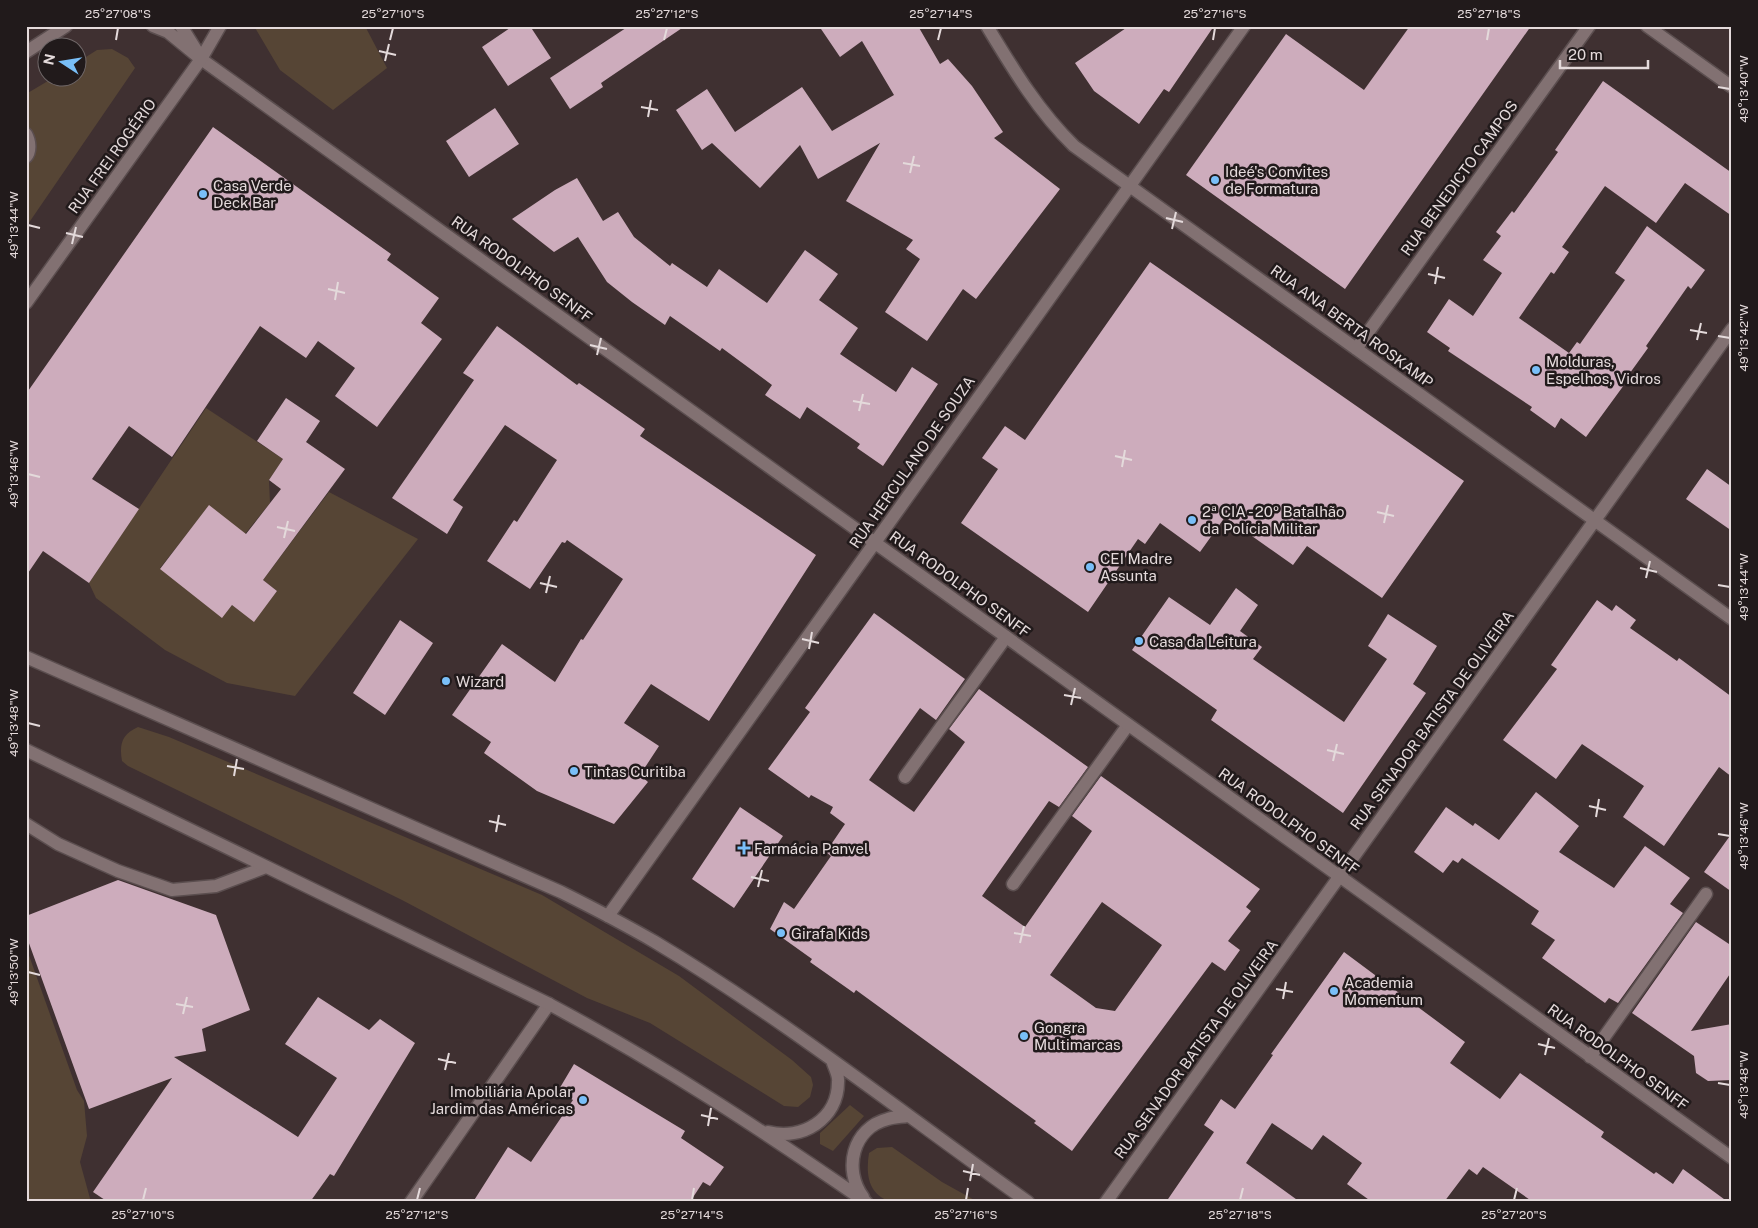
<svg xmlns="http://www.w3.org/2000/svg" width="1758" height="1228" font-family="'Public Sans',sans-serif">
<style>
.green{fill:#564535}
.building{fill:#cdacbc;fill-rule:evenodd}
.lines{fill:none;stroke-linecap:round;stroke-linejoin:round}
.lane-casing{stroke:#5b4e4f;stroke-width:15}
.street-casing{stroke:#5b4e4f;stroke-width:15}
.secondary-casing{stroke:#5b4e4f;stroke-width:15}
.lane{stroke:#827172;stroke-width:12}
.street{stroke:#827172;stroke-width:12}
.secondary{stroke:#827172;stroke-width:12}
.ticks{fill:none;stroke:#e4dadb;stroke-width:2}
.poi-dot{fill:#79bff8;stroke:#211a1b;stroke-width:2}
.labels{text-anchor:middle;dominant-baseline:central;stroke-width:5;stroke-linejoin:round;paint-order:stroke}
.street-label{font-size:15px;fill:#e4dadb;stroke:#211a1b}
.poi-label{font-size:15px;fill:#e4dadb;stroke:#211a1b;text-anchor:start}
.neatline{fill:none;stroke:#e4dadb;stroke-width:2}
.ticks-label{font-size:12px;text-anchor:middle;fill:#e4dadb}
</style>
<rect width="100%" height="100%" fill="#3f3031"/>
<path class="green" d="M254 26H365L387 68 333 110 280 70Z
M112 49 128 58 135 68 26 227V94L53 78H78V62L97 50Z
M206 408 283 459 269 480 270 503 245 534 209 506 160 568 222 617 232 605 254 621 277 591 263 580 329 492 418 539 295 696 227 683 165 650 96 598 89 583Z
M138 727 169 737 542 895 679 976 792 1060 811 1077 813 1085 810 1097 798 1107 784 1106 650 1023 587 998 402 900 128 766 122 761C119 744 122 734 138 727Z
M26 947 77 1090 84 1101 87 1136 80 1162 91 1202H26Z
M850 1105 864 1116 833 1151 820 1144V1133Z
M892 1147 942 1182 978 1202C963 1202 898 1205 889 1201 867 1193 866 1172 869 1153L877 1148Z"/>
<path class="building" d="M513 26H530L551 58 508 86 482 47Z
M629 26H685L601 83 603 87 570 109 550 78Z
M819 26H918L940 64 948 59 972 86 1003 132 994 138 1060 189 976 299 963 289 927 341 885 312 920 259 906 249 913 240 846 201 880 143 818 179 800 145 760 188 712 143 702 150 676 110 707 89 735 132 802 87 832 131 894 95 862 41 840 57Z
M1129 26H1214L1169 92 1164 89 1139 124 1094 91 1075 63Z
M1410 26H1531L1345 289 1186 175 1286 34 1364 90Z
M1603 81 1732 173V216L1685 183 1656 223 1605 186 1562 247 1569 252 1554 274 1551 272 1519 318 1569 353 1577 342 1580 344 1625 280 1615 273 1647 226 1705 270 1691 289 1688 286 1646 346 1648 348 1622 384 1624 385 1586 437 1561 418 1555 428 1530 410 1532 407 1448 351 1450 348 1427 332 1449 299 1473 316 1502 273 1483 260 1501 236 1496 232 1512 211 1514 213 1558 152 1555 150Z
M495 108 519 144 469 177 446 141Z
M213 127 391 254 387 260 439 298 421 323 442 339 377 427 335 396 355 368 318 341 306 358 260 326 172 457 129 426 92 479 139 509 89 583 43 551 26 576V394Z
M577 178 603 221 618 212 634 237 670 266 672 263 707 287 719 269 767 303 805 250 838 274 819 300 858 328 840 354 896 392 912 367 938 384 883 466 857 448 860 444 807 407 800 419 765 395 772 385 722 348 720 351 670 316 665 325 632 302 607 282 578 237 554 252 512 219 555 190Z
M1150 262 1464 481 1382 598 1307 546 1293 565 1225 517 1200 552 1160 523 1145 544 1138 539 1088 612 961 523 998 469 982 458 1005 426 1025 440Z
M497 326 577 385 579 383 645 429 640 436 816 555 709 721 651 684 624 723 659 746 640 775 648 782 614 824 537 791 484 753 491 742 452 715 502 644 555 682 581 639 583 640 623 579 567 540 565 543 562 542 530 589 487 561 514 520 517 522 557 460 505 425 453 500 463 507 447 534 392 498 474 380 463 373Z
M286 398 320 421 306 442 345 469 263 580 277 591 254 622 232 605 222 618 160 569 209 505 246 534 281 489 269 480 283 459 257 441Z
M1707 469 1732 487V531L1686 499Z
M1236 588 1258 605 1240 631 1262 647 1253 659 1344 722 1387 659 1368 646 1388 614 1437 646 1413 684 1426 693 1343 813 1211 720 1217 710 1132 650 1169 597 1210 625Z
M1597 600 1612 611 1616 605 1636 620 1630 628 1677 661 1679 658 1732 697V777L1719 767 1664 846 1623 817 1644 786 1582 744 1556 779 1503 740 1557 669 1551 665Z
M874 613 965 679 936 720 920 708 869 780 914 812 965 742 949 729 979 689 1088 767 1059 807 1049 801 982 896 1025 927 1092 831 1072 816 1101 776 1260 889 1246 907 1251 911 1228 941 1240 950 1225 971 1212 962 1072 1151 1034 1123 1036 1121 856 990 854 993 810 962 812 959 770 929 784 902 794 909 831 856 826 852 845 824 830 813 833 807 811 795 809 798 768 769 810 712 805 708ZM1102 902 1162 945 1115 1011 1096 1008 1050 975Z
M400 620 433 643 385 715 353 693Z
M1536 792 1579 826 1559 852 1614 888 1645 846 1690 878 1670 904 1683 913 1618 1003 1609 998 1605 1003 1542 958 1555 940 1531 924 1539 911 1462 858 1458 863 1453 860 1443 873 1414 852 1446 807 1473 826 1475 823 1499 840Z
M740 807 783 836 734 908 692 879Z
M1732 833V892L1704 872Z
M118 880 216 915 250 1010 202 1029 206 1051 174 1057 298 1137 337 1078 285 1044 318 997 369 1030 380 1019 415 1043 334 1176 330 1174 310 1202H108L93 1192 172 1078 89 1109 26 935V916Z
M1696 922 1732 946V971L1691 1031 1732 1024V1080L1708 1081 1696 1073 1694 1056 1632 1013Z
M1344 952 1465 1042 1450 1063 1500 1099 1520 1073 1604 1132 1601 1137 1654 1174 1656 1172 1673 1184 1683 1169 1728 1202H1533L1483 1167 1477 1175 1469 1169 1444 1202H1372L1347 1184 1362 1163 1323 1135 1312 1150 1272 1123 1246 1163 1300 1202H1166L1214 1132 1204 1125 1221 1099 1235 1109 1273 1055 1271 1054Z
M574 1064 685 1131 681 1138 724 1167 710 1186 703 1182 690 1202H473L508 1147 531 1162 573 1100 558 1091Z"/>
<g class="lines">
<defs>
<path id="lane" d="M26 134C30 141 31 151 26 157
M905 777 1006 637
M26 824 58 844 118 871 172 890 216 886 266 867
M1013 884 1128 725"/>
<path id="street" d="M987 26C1013 69 1038 111 1074 146L1732 619
M1647 26 1732 87
M201 59 1732 1158
M1356 349 1589 26
M608 916 1244 26
M1590 1057 1706 894
M411 1202 549 1004
M1106 1202 1732 329"/>
<path id="secondary" d="M153 26 168 32 201 59
M181 26 196 50
M26 52 66 26
M26 303 201 59 220 26
M26 657 561 892C593 908 624 924 655 942 784 1019 905 1115 1028 1202
M26 750 549 1004C660 1063 763 1131 866 1202
M768 1132C802 1141 838 1119 838 1082 839 1076 835 1069 833 1063
M863 1197C843 1170 852 1128 888 1119 894 1117 901 1117 907 1116"/>
</defs>
<use href="#lane" class="lane-casing"/>
<use href="#street" class="street-casing"/>
<use href="#secondary" class="secondary-casing"/>
<use href="#lane" class="lane"/>
<use href="#street" class="street"/>
<use href="#secondary" class="secondary"/>
</g>
<path class="ticks" d="M116 40 118 28M390 40 393 28M664 40 667 28M938 40 941 28M1213 40 1215 28M1487 40 1489 28M379 51 396 55M385 61 389 44M1718 87 1730 89M641 107 658 110M648 117 651 100M903 163 920 166M910 173 914 156M1166 218 1183 222M28 225 40 228M1172 229 1176 212M66 233 83 237M72 244 76 227M1428 274 1445 278M1435 284 1438 267M328 289 345 293M335 300 338 282M1690 330 1707 333M1718 336 1730 338M1697 340 1701 323M590 345 607 349M597 355 601 338M853 401 870 404M859 411 863 394M1115 456 1132 460M1122 467 1125 450M28 474 40 477M1377 512 1394 516M1384 523 1388 505M277 527 295 531M284 538 288 521M1640 568 1657 572M1646 578 1650 561M540 583 557 587M1718 585 1730 587M546 593 550 576M802 639 819 643M809 649 812 632M1064 695 1081 698M1071 705 1075 688M28 723 40 726M1327 750 1344 754M1333 761 1337 744M227 766 244 769M234 776 237 759M1589 806 1606 810M1596 817 1599 799M489 821 506 825M496 832 499 815M1718 834 1730 836M751 877 769 881M758 887 762 870M1014 933 1031 936M1020 943 1024 926M28 972 40 975M1276 989 1293 992M1283 999 1286 982M176 1004 193 1007M183 1014 187 997M1538 1044 1555 1048M1545 1055 1549 1038M438 1059 456 1063M445 1070 449 1053M1718 1083 1730 1085M701 1115 718 1119M708 1126 711 1108M963 1171 980 1175M970 1181 973 1164M143 1200 146 1188M417 1200 420 1188M692 1200 694 1188M966 1200 968 1188M1240 1200 1243 1188M1514 1200 1517 1188"/>
<g class="poi-dot">
<circle cx="1215" cy="180" r="5"/>
<circle cx="203" cy="194" r="5"/>
<circle cx="1536" cy="370" r="5"/>
<circle cx="1192" cy="520" r="5"/>
<circle cx="1090" cy="567" r="5"/>
<circle cx="1139" cy="641" r="5"/>
<circle cx="446" cy="681" r="5"/>
<circle cx="574" cy="771" r="5"/>
<path d="M741.5 840.5h5v5h5v5h-5v5h-5v-5h-5v-5h5z"/>
<circle cx="781" cy="933" r="5"/>
<circle cx="1334" cy="991" r="5"/>
<circle cx="1024" cy="1036" r="5"/>
<circle cx="583" cy="1100" r="5"/>
</g>
<g class="labels">
<g class="street-label">
<text transform="translate(112 156) rotate(-54)">RUA FREI ROGÉRIO</text>
<text transform="translate(1459 178) rotate(-54)">RUA BENEDICTO CAMPOS</text>
<text transform="translate(522 269) rotate(36)">RUA RODOLPHO SENFF</text>
<text transform="translate(1352 326) rotate(36)">RUA ANA BERTA ROSKAMP</text>
<text transform="translate(912 462) rotate(-55)">RUA HERCULANO DE SOUZA</text>
<text transform="translate(960 584) rotate(36)">RUA RODOLPHO SENFF</text>
<text transform="translate(1432 720) rotate(-54)">RUA SENADOR BATISTA DE OLIVEIRA</text>
<text transform="translate(1289 821) rotate(36)">RUA RODOLPHO SENFF</text>
<text transform="translate(1196 1049) rotate(-54)">RUA SENADOR BATISTA DE OLIVEIRA</text>
<text transform="translate(1618 1057) rotate(36)">RUA RODOLPHO SENFF</text>
</g>
<g class="poi-label">
<text x="1225" y="171">Ideé's Convites<tspan x="1225" dy="17">de Formatura</tspan></text>
<text x="213" y="185">Casa Verde<tspan x="213" dy="17">Deck Bar</tspan></text>
<text x="1546" y="361">Molduras,<tspan x="1546" dy="17">Espelhos, Vidros</tspan></text>
<text x="1202" y="511">2ª CIA - 20º Batalhão<tspan x="1202" dy="17">da Polícia Militar</tspan></text>
<text x="1100" y="558">CEI Madre<tspan x="1100" dy="17">Assunta</tspan></text>
<text x="1149" y="641">Casa da Leitura</text>
<text x="456" y="681">Wizard</text>
<text x="584" y="771">Tintas Curitiba</text>
<text x="754" y="848">Farmácia Panvel</text>
<text x="791" y="933">Girafa Kids</text>
<text x="1344" y="982">Academia<tspan x="1344" dy="17">Momentum</tspan></text>
<text x="1034" y="1027">Gongra<tspan x="1034" dy="17">Multimarcas</tspan></text>
<text x="573" y="1091" text-anchor="end">Imobiliária Apolar<tspan x="573" dy="17">Jardim das Américas</tspan></text>
</g>
</g>
<rect width="1758" height="1228" fill="none" stroke="#211a1b" stroke-width="55"/>
<g transform="translate(62 62) rotate(282)"><circle r="24" fill="#211a1b" stroke="#6f6768"/>
<path d="M0-4L9 19L0 12L-9 19Z" fill="#79bff8"/>
<text y="-8" font-size="14" font-weight="bold" text-anchor="middle" fill="#e4dadb">N</text>
</g>
<path d="M1560 60v8h88v-8" fill="none" stroke="#e4dadb" stroke-width="2.5"/>
<text x="1568" y="60" font-size="15" fill="#e4dadb" stroke="#211a1b" stroke-width="4" paint-order="stroke">20 m</text>
<rect x="28" y="28" width="1702" height="1172" class="neatline"/>
<g class="ticks-label">
<text x="118" y="18">25°27'08"S</text>
<text x="393" y="18">25°27'10"S</text>
<text x="667" y="18">25°27'12"S</text>
<text x="941" y="18">25°27'14"S</text>
<text x="1215" y="18">25°27'16"S</text>
<text x="1489" y="18">25°27'18"S</text>
<text transform="translate(1744 89) rotate(-90)" y="4">49°13'40"W</text>
<text transform="translate(14 225) rotate(-90)" y="4">49°13'44"W</text>
<text transform="translate(1744 338) rotate(-90)" y="4">49°13'42"W</text>
<text transform="translate(14 474) rotate(-90)" y="4">49°13'46"W</text>
<text transform="translate(1744 587) rotate(-90)" y="4">49°13'44"W</text>
<text transform="translate(14 723) rotate(-90)" y="4">49°13'48"W</text>
<text transform="translate(1744 836) rotate(-90)" y="4">49°13'46"W</text>
<text transform="translate(14 972) rotate(-90)" y="4">49°13'50"W</text>
<text transform="translate(1744 1085) rotate(-90)" y="4">49°13'48"W</text>
<text x="143" y="1219">25°27'10"S</text>
<text x="417" y="1219">25°27'12"S</text>
<text x="692" y="1219">25°27'14"S</text>
<text x="966" y="1219">25°27'16"S</text>
<text x="1240" y="1219">25°27'18"S</text>
<text x="1514" y="1219">25°27'20"S</text>
</g>
</svg>
